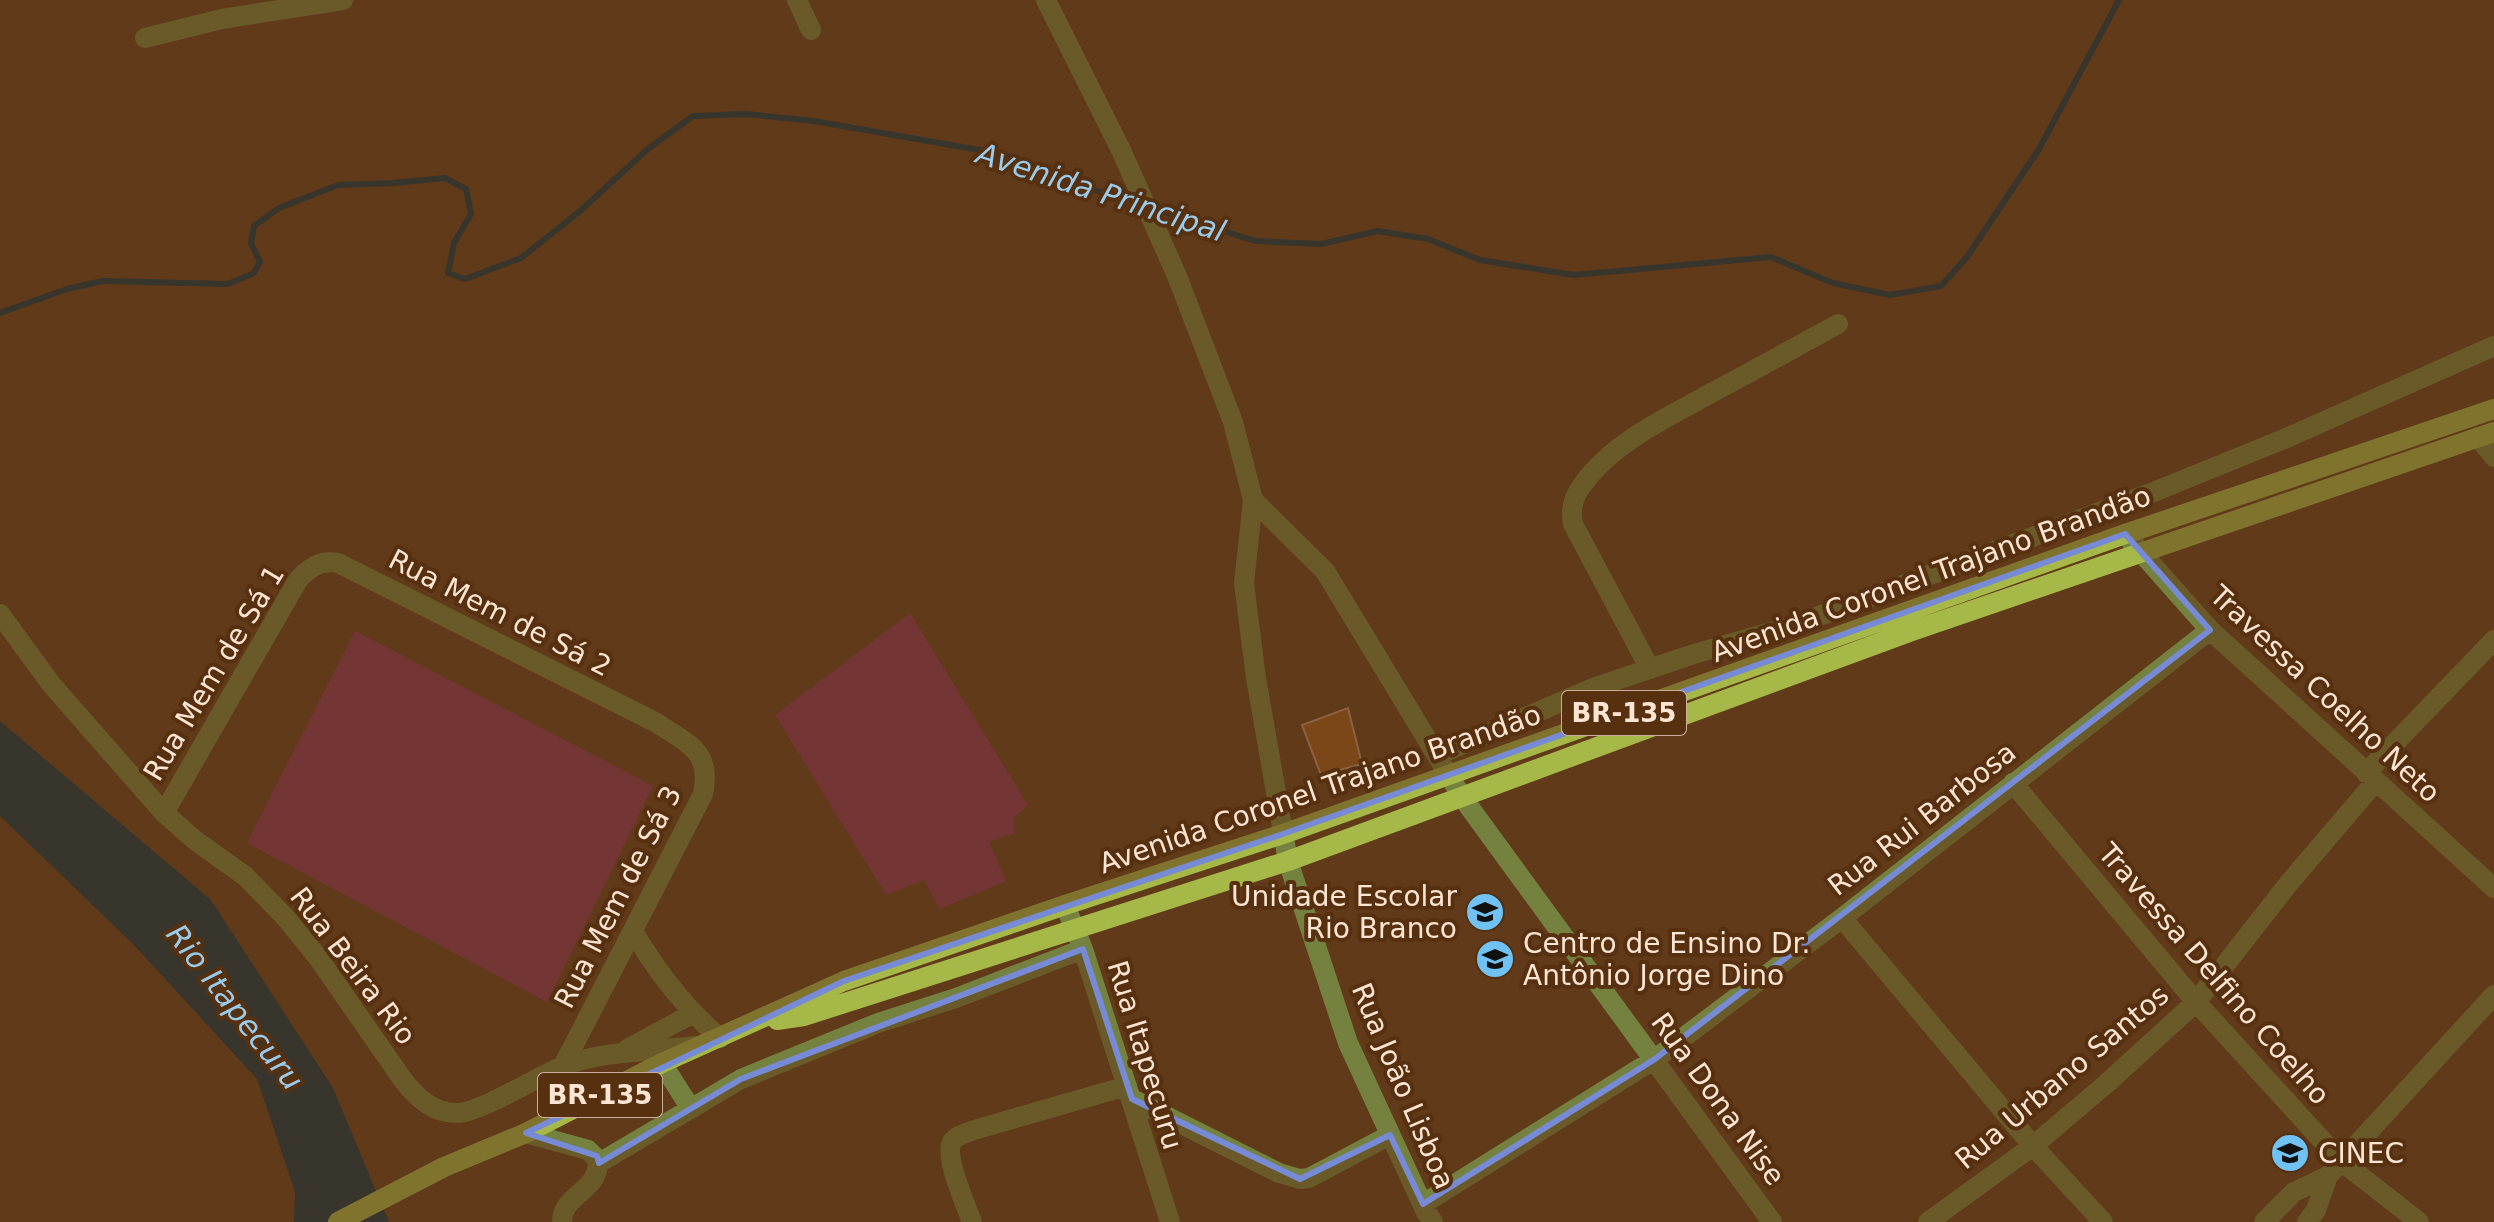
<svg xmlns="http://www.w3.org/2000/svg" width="2494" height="1222" font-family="'DejaVu Sans',sans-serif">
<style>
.green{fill:#8b3257}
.water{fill:#062f44}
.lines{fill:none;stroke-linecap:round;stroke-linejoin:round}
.stream{stroke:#062f44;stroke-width:6}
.building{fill:#9c5718;stroke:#be9170;stroke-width:2}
.minor{stroke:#75813f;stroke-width:20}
.major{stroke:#a6b847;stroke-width:20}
.marked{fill:none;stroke:#778ad6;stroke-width:6;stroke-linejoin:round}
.labels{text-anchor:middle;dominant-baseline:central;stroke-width:8;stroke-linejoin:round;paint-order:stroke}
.shield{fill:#56300f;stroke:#cbaf98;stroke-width:2}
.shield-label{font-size:26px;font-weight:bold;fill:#fde5d3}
.street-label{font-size:28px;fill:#fde5d3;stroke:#56300f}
.poi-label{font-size:28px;fill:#fde5d3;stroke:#56300f;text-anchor:start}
.water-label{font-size:30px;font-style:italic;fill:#99cbec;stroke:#56300f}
</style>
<rect width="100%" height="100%" fill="#613a1a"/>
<path class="green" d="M910 613 1028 805 1014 818 1015 833 989 842 1006 881 940 909 924 880 886 895 775 715Z
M355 631 653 786 547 1002 247 843Z"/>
<path class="water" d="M0 721 211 900 333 1088 389 1222H294L295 1192 257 1079 133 944 0 816Z"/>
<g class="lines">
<path class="stream" d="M1151 208 1255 241 1321 244 1378 231 1428 239 1480 260 1574 275 1771 257 1833 283 1890 295 1941 286 1967 257 2039 149 2119 0
M0 313 67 289 102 281 228 284 254 273 260 262 251 243 254 226 279 208 338 185 393 183 445 178 466 189 471 214 454 243 448 273 465 279 521 258 580 211 649 148 693 116 746 114 814 121 1002 154 1071 183 1141 204"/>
</g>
<path class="building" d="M1348 708 1362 764 1321 775 1302 725Z"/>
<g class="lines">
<path class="minor" d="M797 0 811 30
M1046 0 1121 150 1177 276 1233 422 1253 500 1325 571 1462 797 1772 1222
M145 38 222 19 343 0
M2478 437 2494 457
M1253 500 1244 583 1256 678 1288 861 1348 1043 1426 1212 1433 1222
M2125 534 2210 630 2494 888
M0 614 51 684 164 813 196 841 245 876 286 918 319 959 403 1080C417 1098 434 1114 459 1113 482 1111 537 1077 561 1067 603 1050 651 1052 695 1046
M1650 669 1573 524C1570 509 1573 497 1583 484 1614 441 1669 417 1713 392 1755 370 1796 347 1838 324
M1438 755 1593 688 1694 654 1795 625 2151 493 2284 439 2494 346
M2366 773 2494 640
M2013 783 2196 1002 2341 1161 2419 1222
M164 813 298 580C310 567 320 560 338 563L657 723C688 744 712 751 703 794L563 1066
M1065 905 1083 949 1170 1222
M1842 918 2033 1146 2103 1222
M633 931C657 972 684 1007 720 1038
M627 1049 692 1014
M662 1063 691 1109
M1132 1099 1279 1173 1300 1179 1309 1178 1390 1135
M526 1133 588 1150 597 1159C603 1190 561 1194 562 1222
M599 1163 741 1079 878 1023 956 998 1083 949
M1423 1204 1655 1059 1842 918 2210 630
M972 1222C966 1206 944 1156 952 1142 956 1135 967 1133 974 1130L1127 1086
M1928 1222 2033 1146 2106 1084 2196 1002 2289 883 2376 781
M2264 1222 2294 1192 2328 1176
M2307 1222 2316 1210 2328 1176 2494 995"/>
<path class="major" d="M777 1020 804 1016 1288 861 1909 632 2494 432
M338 1222 444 1167 526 1133 662 1063 844 981 1065 905 1283 834 2125 534 2494 409"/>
</g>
<path d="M0 0H2494V1222H0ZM2125 534 2210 630 1655 1059 1423 1204 1390 1135 1300 1179 1132 1099 1083 949 741 1079 599 1163 597 1156 526 1133 844 981 1283 834Z" fill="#613a1a" fill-opacity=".55" fill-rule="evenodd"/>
<path class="marked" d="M2125 534 2210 630 1655 1059 1423 1204 1390 1135 1300 1179 1132 1099 1083 949 741 1079 599 1163 597 1156 526 1133 844 981 1283 834Z"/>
<defs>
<symbol id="school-disc" viewBox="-11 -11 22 22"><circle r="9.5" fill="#70c1f4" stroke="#56300f"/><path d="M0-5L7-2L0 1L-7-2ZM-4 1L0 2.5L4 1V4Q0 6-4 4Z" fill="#111"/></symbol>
</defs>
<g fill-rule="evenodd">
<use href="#school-disc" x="1463" y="890" width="44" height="44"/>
<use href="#school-disc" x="1473" y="937" width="44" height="44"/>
<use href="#school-disc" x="2268" y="1131" width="44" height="44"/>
</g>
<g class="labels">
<g class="shield">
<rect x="1562" y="691" width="124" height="44" rx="6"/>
<rect x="538" y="1073" width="124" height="44" rx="6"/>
</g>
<g class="shield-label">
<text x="1624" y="713">BR-135</text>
<text x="600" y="1095">BR-135</text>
</g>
<g class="street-label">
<text transform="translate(1931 574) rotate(-20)">Avenida Coronel Trajano Brandão</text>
<text transform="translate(500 613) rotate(27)">Rua Mem de Sá 2</text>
<text transform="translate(214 673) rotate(-59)">Rua Mem de Sá 1</text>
<text transform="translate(2325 694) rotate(43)">Travessa Coelho Neto</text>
<text transform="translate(1320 789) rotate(-19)">Avenida Coronel Trajano Brandão</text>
<text transform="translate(1922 819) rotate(-38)">Rua Rui Barbosa</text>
<text transform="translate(618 897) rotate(-63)">Rua Mem de Sá 3</text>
<text transform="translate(353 966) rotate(53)">Rua Beira Rio</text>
<text transform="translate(2214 974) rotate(49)">Travessa Delfino Coelho</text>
<text transform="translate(1145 1055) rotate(73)">Rua Itapecuru</text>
<text transform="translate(2062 1077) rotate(-40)">Rua Urbano Santos</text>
<text transform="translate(1403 1086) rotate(67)">Rua João Lisboa</text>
<text transform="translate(1718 1099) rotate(54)">Rua Dona Nise</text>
</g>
<g class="poi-label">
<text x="1457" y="896" text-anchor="end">Unidade Escolar<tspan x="1457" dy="32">Rio Branco</tspan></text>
<text x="1523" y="943">Centro de Ensino Dr.<tspan x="1523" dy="32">Antônio Jorge Dino</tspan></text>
<text x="2318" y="1153">CINEC</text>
</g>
<g class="water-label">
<text transform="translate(1101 192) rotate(18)">Avenida Principal</text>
<text transform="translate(235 1007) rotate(52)">Rio Itapecuru</text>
</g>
</g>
</svg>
